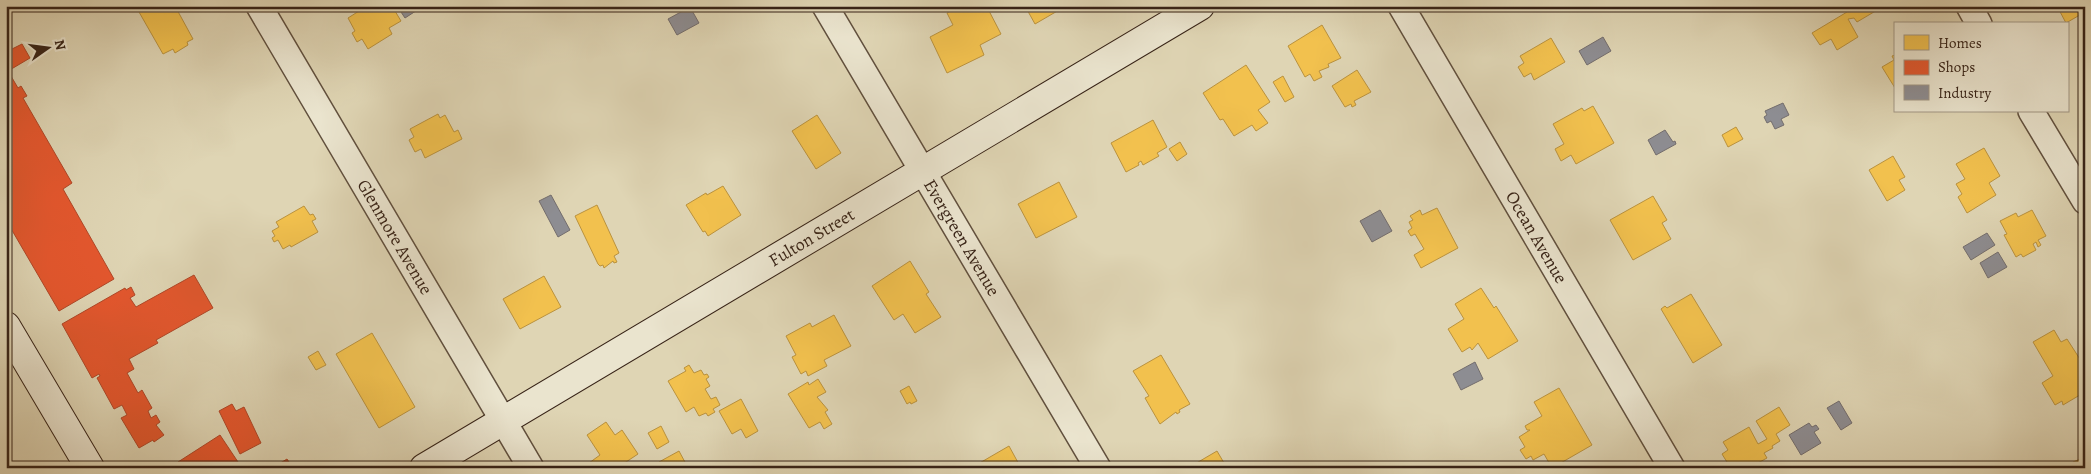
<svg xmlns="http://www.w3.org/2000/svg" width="2091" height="474" font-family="Alegreya,serif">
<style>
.homes{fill:#f2c14e;stroke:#ba923e}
.shops{fill:#e4572e;stroke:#b04727}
.industry{fill:#8d8d92;stroke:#736d6d}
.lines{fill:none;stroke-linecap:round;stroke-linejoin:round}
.street-casing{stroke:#61503e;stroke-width:28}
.secondary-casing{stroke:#372317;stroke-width:30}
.street{stroke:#eae4ce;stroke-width:25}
.secondary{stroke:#eae4ce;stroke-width:28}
.labels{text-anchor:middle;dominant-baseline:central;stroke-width:5;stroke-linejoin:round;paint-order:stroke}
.street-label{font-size:18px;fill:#372317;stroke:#eae4ce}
</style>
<rect width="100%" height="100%" fill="#dfd5b4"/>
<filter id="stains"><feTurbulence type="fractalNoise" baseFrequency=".004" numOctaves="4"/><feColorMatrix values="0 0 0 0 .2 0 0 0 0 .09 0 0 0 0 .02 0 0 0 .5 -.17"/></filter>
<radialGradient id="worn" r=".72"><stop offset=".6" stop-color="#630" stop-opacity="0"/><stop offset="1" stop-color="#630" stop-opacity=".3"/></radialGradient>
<path class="homes" d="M148 6H175L193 39 187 42 188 45 175 53 173 49 163 54 139 12Z
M367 6H392L401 21 389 28 392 34 368 49 362 39 357 42 352 33 355 31 348 18Z
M961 6H982L983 8 987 7 1001 34 980 45 984 55 947 73 930 37 953 25 947 13Z
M1025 6H1066L1035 24Z
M1474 6H1489L1488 11Z
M1843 6H1884L1857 22 1854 18 1848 19 1858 37 1837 50 1831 39 1820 45 1812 33 1847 12Z
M2057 6H2085V12L2066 23Z
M1322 25 1341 58 1328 64 1329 67 1319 71 1322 77 1314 81 1310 74 1305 77 1288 46Z
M1551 38 1565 62 1534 80 1531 73 1524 77 1518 67 1524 63 1520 56Z
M1895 55V88L1882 67 1894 60 1892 56Z
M1246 65 1270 102 1258 110 1268 123 1256 131 1252 125 1234 136 1223 119 1220 120 1203 93Z
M1357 70 1371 92 1354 101 1356 105 1352 107 1351 104 1345 107 1332 86Z
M1283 76 1294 97 1285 102 1273 82Z
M1593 106 1614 143 1576 164 1571 155 1561 161 1555 149 1564 144 1553 124 1582 108 1584 111Z
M438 114 440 118 445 115 454 132 458 130 462 139 425 158 421 149 415 152 409 140 414 137 410 129Z
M817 115 841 153 816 169 792 131Z
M1153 120 1167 147 1157 153 1159 156 1143 165 1141 161 1138 163 1139 165 1126 172 1111 143Z
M1736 127 1743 139 1728 147 1722 135Z
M1180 142 1187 154 1177 161 1169 149Z
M1984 148 2000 176 1989 183 1996 195 1967 213 1958 197 1962 194 1956 184 1965 179 1956 164Z
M1893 156 1905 177 1899 180 1905 190 1887 201 1869 170Z
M1059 182 1077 217 1036 238 1018 204Z
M723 186 741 215 708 236 705 231 703 232 686 205 706 193 707 195Z
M1653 196 1667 220 1662 223 1671 239 1633 260 1610 220Z
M597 205 619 253 614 256 617 262 614 263 613 261 604 268 603 265 600 266 598 264 575 216Z
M304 206 310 215 313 214 316 219 312 221 318 232 291 247 290 245 283 249 278 240 274 242 272 238 275 236 272 231 279 227 276 222Z
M1437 208 1458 248 1421 268 1414 255 1424 249 1415 234 1411 236 1408 231 1412 228 1409 222 1413 220 1410 216 1420 210 1422 215Z
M2032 210 2046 236 2038 240 2041 245 2038 247 2036 242 2033 244 2036 250 2023 257 2021 254 2016 257 2004 235 2007 234 2000 221 2016 213 2018 217Z
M910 261 929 292 926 294 941 317 915 333 903 314 894 320 872 286Z
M544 276 561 307 520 329 503 299Z
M1481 288 1494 308 1496 306 1518 341 1488 359 1478 343 1472 350 1470 347 1462 352 1448 329 1464 319 1455 304Z
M1691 294 1722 345 1693 363 1661 309 1665 306 1667 308Z
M834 315 851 346 824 360 827 366 808 376 806 371 801 374 792 357 796 355 786 336 810 323 812 327Z
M2054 330 2061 342 2067 339 2085 367V378L2083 379 2085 392 2063 405 2062 401 2055 405 2042 383 2053 376 2033 342Z
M372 333 415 407 379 428 336 354Z
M318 351 326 365 316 370 308 357Z
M1161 355 1190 404 1179 410 1180 412 1177 414 1176 412 1160 424 1145 398 1149 396 1133 371Z
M689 365 694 373 701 370 704 375 707 374 709 377 706 379 710 386 705 389 711 399 716 397 720 405 713 409 715 412 708 416 706 413 699 416 694 407 686 412 668 381 686 371 684 368Z
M818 379 826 392 817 397 828 410 825 412 832 424 824 429 820 422 809 428 788 394 808 382 809 385Z
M909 386 917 401 911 404 910 402 907 404 900 391Z
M1559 388 1592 445 1552 468 1544 454 1533 460 1531 456 1526 459 1520 450 1525 447 1519 437 1530 430H1527L1525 426 1542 416 1534 402Z
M741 399 758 431 746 438 741 429 732 434 719 411Z
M1779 407 1790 425 1776 434 1780 441 1772 446 1773 448 1764 453 1767 458 1756 464 1758 468H1737L1735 464 1730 467 1722 454 1728 450 1723 442 1749 427 1758 444 1767 439 1756 421Z
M606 422 615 435 622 430 638 454 617 468H592L589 463 600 455 587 435Z
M661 426 669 442 657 449 648 433Z
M1009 446 1021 468H971Z
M679 451 686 464 679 468H662L659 462Z
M1217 451 1227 468H1188Z
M2085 457V468H2075L2073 462Z"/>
<path class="shops" d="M22 44 30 58 8 71 18 88 21 86 27 96 23 98 72 183 63 189 114 279 59 311 6 220V52Z
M194 275 213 308 156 340 158 343 129 359 134 369 127 373 138 393 142 390 152 408 148 411 151 418 156 415 160 422 156 425 164 435 154 442 153 440 139 448 121 418 127 415 122 405 114 409 97 378 100 376 99 374 92 378 62 324 125 288 126 290 131 287 135 295 130 298 136 307Z
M232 404 236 411 244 407 261 443 240 454 219 411Z
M220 435 242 468H182L178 462Z
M287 459 293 468H272Z"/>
<path class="industry" d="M397 6H422V7L405 18Z
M690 7 699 23 677 35 668 19Z
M1603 37 1611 51 1587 65 1579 51Z
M1783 103 1789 115 1781 119 1784 125 1775 129 1771 121 1767 123 1764 117 1767 115 1765 111Z
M1665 130 1673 142 1675 141 1676 144 1656 155 1648 140Z
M551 195 570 230 558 237 539 201Z
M1380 210 1392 231 1372 242 1360 221Z
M1987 233 1995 245 1971 260 1963 247Z
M1998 252 2007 267 1988 278 1980 263Z
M1475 362 1483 379 1461 390 1453 374Z
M1839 401 1852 423 1841 430 1827 408Z
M1809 423 1812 427 1816 425 1819 429 1814 432 1821 443 1801 455 1789 435Z"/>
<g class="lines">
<defs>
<g id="street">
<path id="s1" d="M259 6 531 468"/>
<path id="s2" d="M825 6 1098 468"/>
<path id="s3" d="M1401 6 1672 468"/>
<path d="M1969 6 1979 24"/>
<path d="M2031 111 2085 201"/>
</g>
<g id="secondary">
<path d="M6 326 90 468"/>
<path id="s4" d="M424 468 1200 6"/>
</g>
</defs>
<use href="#street" class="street-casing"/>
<use href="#secondary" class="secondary-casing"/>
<use href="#street" class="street"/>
<use href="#secondary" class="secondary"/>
</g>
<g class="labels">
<g class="street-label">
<text stroke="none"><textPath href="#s1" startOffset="268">Glenmore Avenue</textPath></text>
<text stroke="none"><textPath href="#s4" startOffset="451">Fulton Street</textPath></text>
<text stroke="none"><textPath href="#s2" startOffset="269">Evergreen Avenue</textPath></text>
<text stroke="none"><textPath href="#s3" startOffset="268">Ocean Avenue</textPath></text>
</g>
</g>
<rect width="2091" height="474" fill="none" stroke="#dfd5b4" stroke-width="25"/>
<rect x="8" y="8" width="2076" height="459" fill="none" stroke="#372317" stroke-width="2.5"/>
<rect x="12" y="12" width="2066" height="449" fill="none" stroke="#372317"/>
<rect x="1894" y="22" width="175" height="90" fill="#eae4ce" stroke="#a29785"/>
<rect x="1904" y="35" width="25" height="15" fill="#f2c14e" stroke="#a29785"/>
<text x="1938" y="48" font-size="15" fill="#372317">Homes</text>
<rect x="1904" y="60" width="25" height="15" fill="#e4572e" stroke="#a29785"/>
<text x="1938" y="72" font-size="15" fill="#372317">Shops</text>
<rect x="1904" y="85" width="25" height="15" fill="#8d8d92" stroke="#a29785"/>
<text x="1938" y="98" font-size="15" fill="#372317">Industry</text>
<g transform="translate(48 48) rotate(76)" stroke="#eae4ce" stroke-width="4" paint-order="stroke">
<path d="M0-4L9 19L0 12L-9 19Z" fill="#372317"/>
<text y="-8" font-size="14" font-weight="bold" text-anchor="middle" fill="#372317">N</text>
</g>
<rect width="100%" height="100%" filter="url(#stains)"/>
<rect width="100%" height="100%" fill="url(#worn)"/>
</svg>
